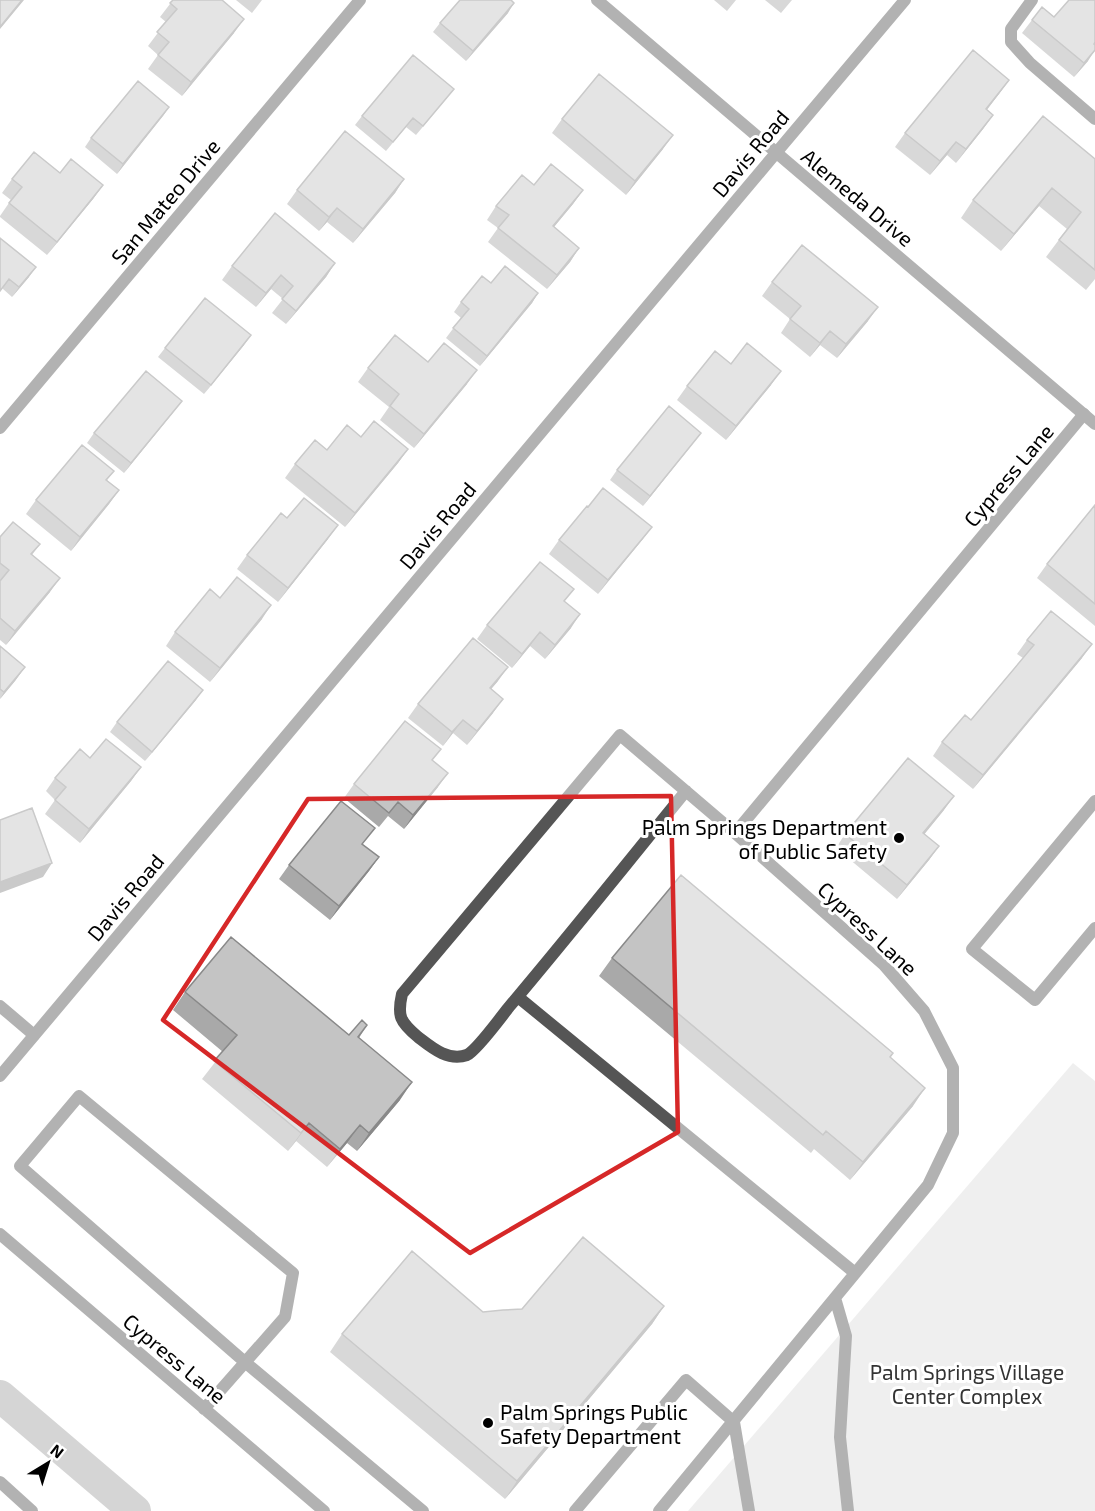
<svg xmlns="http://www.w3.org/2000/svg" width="1095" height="1511" font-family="'Exo 2',sans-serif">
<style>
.green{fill:#dcdcdc}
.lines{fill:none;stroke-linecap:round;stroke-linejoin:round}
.canal{stroke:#a3a3a3;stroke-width:32}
.service{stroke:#555;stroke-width:12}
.minor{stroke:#555;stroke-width:12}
.tertiary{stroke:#555;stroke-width:12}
.wall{fill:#a9a9a9}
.shaded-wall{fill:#898989}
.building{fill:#c4c4c4;stroke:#898989;stroke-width:1.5}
.marked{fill:none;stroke:#d62828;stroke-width:4.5;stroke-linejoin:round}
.poi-dot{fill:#000;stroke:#fff;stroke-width:2}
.labels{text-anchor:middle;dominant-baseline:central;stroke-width:6;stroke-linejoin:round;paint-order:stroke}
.street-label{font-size:21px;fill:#000;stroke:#fff}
.poi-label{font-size:21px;fill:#000;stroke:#fff;text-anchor:end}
.park-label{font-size:21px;fill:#333;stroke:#fff}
</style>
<rect width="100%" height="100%" fill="#fff"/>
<path class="green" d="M1073 1063 1095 1081V1511H688Z"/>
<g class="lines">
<path class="canal" d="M0 1396 135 1511"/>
<path class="service" d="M686 791C627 863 569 936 509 1007 501 1017 477 1050 467 1055 448 1062 431 1047 418 1037 400 1022 397 1016 402 994L620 735 735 833
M1095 801 972 949 1035 1000 1095 928
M518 997 855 1273
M0 1234 324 1511
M835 1298 846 1336 840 1437 848 1511
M204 1409 285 1317 293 1273 79 1096 20 1166 246 1363 423 1511
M0 1482 32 1511
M575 1511 686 1380 734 1422 749 1511
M659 1511 928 1185 953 1133V1068L924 1011 884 965 735 833 1084 414"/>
<path class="minor" d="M1032 0 1011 29V42L1030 63 1095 119
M776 153 905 0
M0 428 360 0
M0 1006 34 1035"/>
<path class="tertiary" d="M597 0 1095 424
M0 1076 776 153"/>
</g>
<path class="wall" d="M173 0 234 33 182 96 148 69 158 55 148 46 166 22 160 17Z
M236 0H262L252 13Z
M714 0H736L727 11Z
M765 0H792L781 13Z
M508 13 466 61 433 32 440 23Z
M1032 20 1088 61 1074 77 1022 33Z
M1009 80 987 110 993 115 983 129 956 163 947 155 930 175 895 147 905 133Z
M447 98 416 135 406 127 386 151 355 125 362 116Z
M169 107 117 174 85 147 91 138Z
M562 119 663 149 626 195 552 133Z
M1095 159V279L1086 290 1046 257 1067 229 1039 206 1001 251 961 218 973 200Z
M60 173 103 185 93 199 47 255 0 217V216L11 200 2 193 12 179Z
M404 179 395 193 353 243 327 222 319 231 287 204 297 190Z
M534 185 583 190 573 204 554 227 579 248 570 262 547 289 488 242 498 228 487 220 496 206Z
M0 238 29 277 12 297 3 289Z
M335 263 326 277 286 324 272 313 283 299 271 289 256 307 222 280 232 266Z
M772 282 868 321 837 358 820 345 810 357 781 333 790 319 762 296Z
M491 283 538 293 532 303 480 366 446 338 461 318 454 312 461 302Z
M244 345 204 394 158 357 165 348Z
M428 362 467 384 414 448 380 420 389 407 358 382 368 368Z
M731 364 771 385 726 440 677 400 687 386Z
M175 410 124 473 87 443 94 433Z
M701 433 643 506 610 480 617 470Z
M361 437 408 449 398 463 345 527 285 478 295 464Z
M114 471 107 480 119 490 109 504 71 551 26 514 36 500Z
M1095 505V626L1037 578 1047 564Z
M588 507 652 527 642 540 598 594 549 554 559 540Z
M287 518 328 539 278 602 237 569 247 555Z
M0 537 40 544 32 555 50 592 6 645 0 640Z
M220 598 262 619 210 682 166 646 175 632Z
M565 602 571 628 545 659 530 646 512 668 477 639 487 625Z
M1027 640 1082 658 973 789 933 756 942 742 971 720 1023 658 1017 654Z
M0 646 25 667 15 681 0 699Z
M498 681 491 689 493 713 467 745 453 733 443 746 408 718 418 704Z
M196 700 145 761 110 732 117 722Z
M90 758 141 767 131 781 80 843 45 814 55 800 46 791 55 778Z
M433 761 438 787 404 829 388 816 379 827 344 798 354 784Z
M944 810 924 834 939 846 929 860 897 899 836 848 845 834Z
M363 845 379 857 369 871 330 920 279 879 289 865Z
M612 958 890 1058 913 1106 850 1180 814 1149 811 1153 599 976Z
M185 992 349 1035 367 1025 359 1038 400 1100 357 1151 347 1143 327 1167 296 1141 288 1151 202 1079 223 1052 173 1010Z
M664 1306 652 1324 505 1499 330 1352 342 1334 483 1312Z"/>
<path class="shaded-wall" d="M22 0H24L0 29V27Z
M514 3 508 13 466 61 473 51Z
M244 19 234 33 182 96 191 82Z
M1095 50 1088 61 1074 77 1084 63Z
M1009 80 999 94 976 123 986 109Z
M169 107 163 116 117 174 123 164Z
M993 115 983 129 956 163 966 149Z
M673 135 663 149 626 195 635 181Z
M956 142 947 155 930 175 940 161Z
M404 179 395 193 353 243 363 229Z
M103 185 93 199 47 255 57 242Z
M1052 188 1039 206 1001 251 1014 234Z
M583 190 573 204 543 240 553 226Z
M337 208 327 222 319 231 329 217Z
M579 248 570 262 547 289 557 275Z
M335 263 326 277 286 324 296 311Z
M36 267 29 277 12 297 19 287Z
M281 275 271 289 256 307 266 293Z
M538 293 532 303 480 366 487 356Z
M878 307 868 321 837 358 846 344Z
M830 331 820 345 810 357 820 343Z
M251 335 244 345 204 394 211 385Z
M477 370 467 384 414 448 424 434Z
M781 371 771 385 726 440 736 426Z
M182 401 175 410 124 473 131 463Z
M701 433 694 442 643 506 650 496Z
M408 449 398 463 345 527 355 513Z
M119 490 109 504 71 551 80 537Z
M338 525 328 539 278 602 288 588Z
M652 527 642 540 598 594 608 580Z
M60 578 50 592 6 645 15 631Z
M271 605 262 619 210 682 220 668Z
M580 614 571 628 545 659 555 645Z
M540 632 530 646 512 668 522 654Z
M1092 644 1082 658 973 789 983 775Z
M25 667 15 681 0 699 4 692Z
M508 667 498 681 480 702 490 688Z
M203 690 196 700 145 761 152 752Z
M503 699 493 713 467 745 477 731Z
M463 720 443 746 452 732Z
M141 767 131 781 80 843 89 829Z
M448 773 438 787 404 829 413 815Z
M954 796 944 810 914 847 923 833Z
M939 846 929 860 897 899 907 885Z
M379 857 369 871 330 920 339 906Z
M52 863 43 877 0 893V882Z
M412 1082 400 1100 357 1151 369 1133Z
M925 1088 913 1106 850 1180 863 1162Z
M309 1123 296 1141 288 1151 301 1133Z
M360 1125 347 1143 327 1167 340 1149Z
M664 1306 652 1324 505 1499 517 1481Z"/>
<path class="building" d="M0 0H22L0 27Z
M173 0H222L244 19 191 82 158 55 169 42 157 32 177 9 170 3Z
M460 0H511L514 3 473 51 440 23Z
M1069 0H1095V42L1094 44 1095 45V50L1084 63 1032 20 1042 7 1054 17Z
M973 50 1009 80 986 109 993 115 966 149 956 142 940 161 905 133Z
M413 55 454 89 423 126 413 118 393 142 362 116Z
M599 74 673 135 635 181 562 119Z
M138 81 169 107 123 164 91 138Z
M1043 116 1095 159V270L1059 240 1081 212 1052 188 1014 234 973 200Z
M345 131 404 179 363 229 337 208 329 217 297 190Z
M34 152 60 173 71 159 103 185 57 242 9 203 22 187 12 179Z
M551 164 583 190 553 226 579 248 557 275 498 228 509 215 496 206 522 175 534 185Z
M275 213 335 263 296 311 282 299 293 286 281 275 266 293 232 266Z
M0 238 36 267 19 287 9 279 0 291Z
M802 245 878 307 846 344 830 331 820 343 790 319 801 306 772 282Z
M505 266 538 293 487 356 453 328 469 309 461 302 482 276 491 283Z
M205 298 251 335 211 385 165 348Z
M395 335 428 362 444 343 477 370 424 434 390 406 399 394 368 368Z
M747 343 781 371 736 426 687 386 715 351 731 364Z
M146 371 182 401 131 463 94 433Z
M669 406 701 433 650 496 617 470Z
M374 421 408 449 355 513 295 464 315 440 327 450 347 425 361 437Z
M82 445 114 471 106 480 119 490 80 537 36 500Z
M603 488 652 527 608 580 559 540 587 506 588 507Z
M304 498 338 525 288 588 247 555 281 513 287 518Z
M1095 505V604L1047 564Z
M13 522 40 544 31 554 60 578 15 631 0 618V581L9 570 0 563V537Z
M540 562 574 589 564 601 580 614 555 645 540 632 522 654 487 625Z
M237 577 271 605 220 668 175 632 210 589 220 598Z
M1051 611 1092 644 983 775 942 742 965 715 971 720 1034 645 1027 640Z
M473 638 508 667 490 688 503 699 477 731 463 720 452 732 418 704Z
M0 646 25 667 4 692 0 689Z
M168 661 203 690 152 752 117 722Z
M405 721 441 749 432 760 448 773 413 815 398 802 389 813 354 784Z
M106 739 141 767 89 829 55 800 66 787 55 778 80 749 90 758Z
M908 758 954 796 923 833 939 846 907 885 845 834Z
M341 801 375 828 362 844 379 857 339 906 289 865Z
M32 808 52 863 0 882V820Z
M681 875 893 1053 890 1057 925 1088 863 1162 826 1131 823 1135 612 958Z
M231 937 349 1035 362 1020 367 1025 358 1037 412 1082 369 1133 360 1125 340 1149 309 1123 301 1133 214 1061 237 1035 185 992Z
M583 1237 664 1306 517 1481 342 1334 412 1251 483 1312 503 1310 522 1309Z"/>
<path d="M0 0H1095V1511H0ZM671 796 678 1132 470 1253 163 1020 308 799Z" fill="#fff" fill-opacity=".55" fill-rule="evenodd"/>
<path class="marked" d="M671 796 678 1132 470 1253 163 1020 308 799Z"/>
<g class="poi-dot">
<circle cx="899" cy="838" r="6"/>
<circle cx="488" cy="1423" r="6"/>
</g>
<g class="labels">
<g class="street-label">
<text transform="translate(750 153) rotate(-50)">Davis Road</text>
<text transform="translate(858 197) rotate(40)">Alemeda Drive</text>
<text transform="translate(165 201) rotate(-50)">San Mateo Drive</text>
<text transform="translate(1008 475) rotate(-50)">Cypress Lane</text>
<text transform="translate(437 525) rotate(-50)">Davis Road</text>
<text transform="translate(125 897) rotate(-50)">Davis Road</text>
<text transform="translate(868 928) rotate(43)">Cypress Lane</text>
<text transform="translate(175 1358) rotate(40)">Cypress Lane</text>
</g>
<g class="poi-label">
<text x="887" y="826">Palm Springs Department<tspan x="887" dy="24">of Public Safety</tspan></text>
<text x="500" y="1411" text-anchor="start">Palm Springs Public<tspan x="500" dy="24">Safety Department</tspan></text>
</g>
<g class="park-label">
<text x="967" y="1371">Palm Springs Village<tspan x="967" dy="24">Center Complex</tspan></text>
</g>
</g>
<g transform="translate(48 1463) rotate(38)" stroke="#ffffff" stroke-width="4.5" paint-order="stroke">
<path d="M0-4.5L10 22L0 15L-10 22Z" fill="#000000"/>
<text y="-9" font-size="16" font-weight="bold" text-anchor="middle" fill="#000000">N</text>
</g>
</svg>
